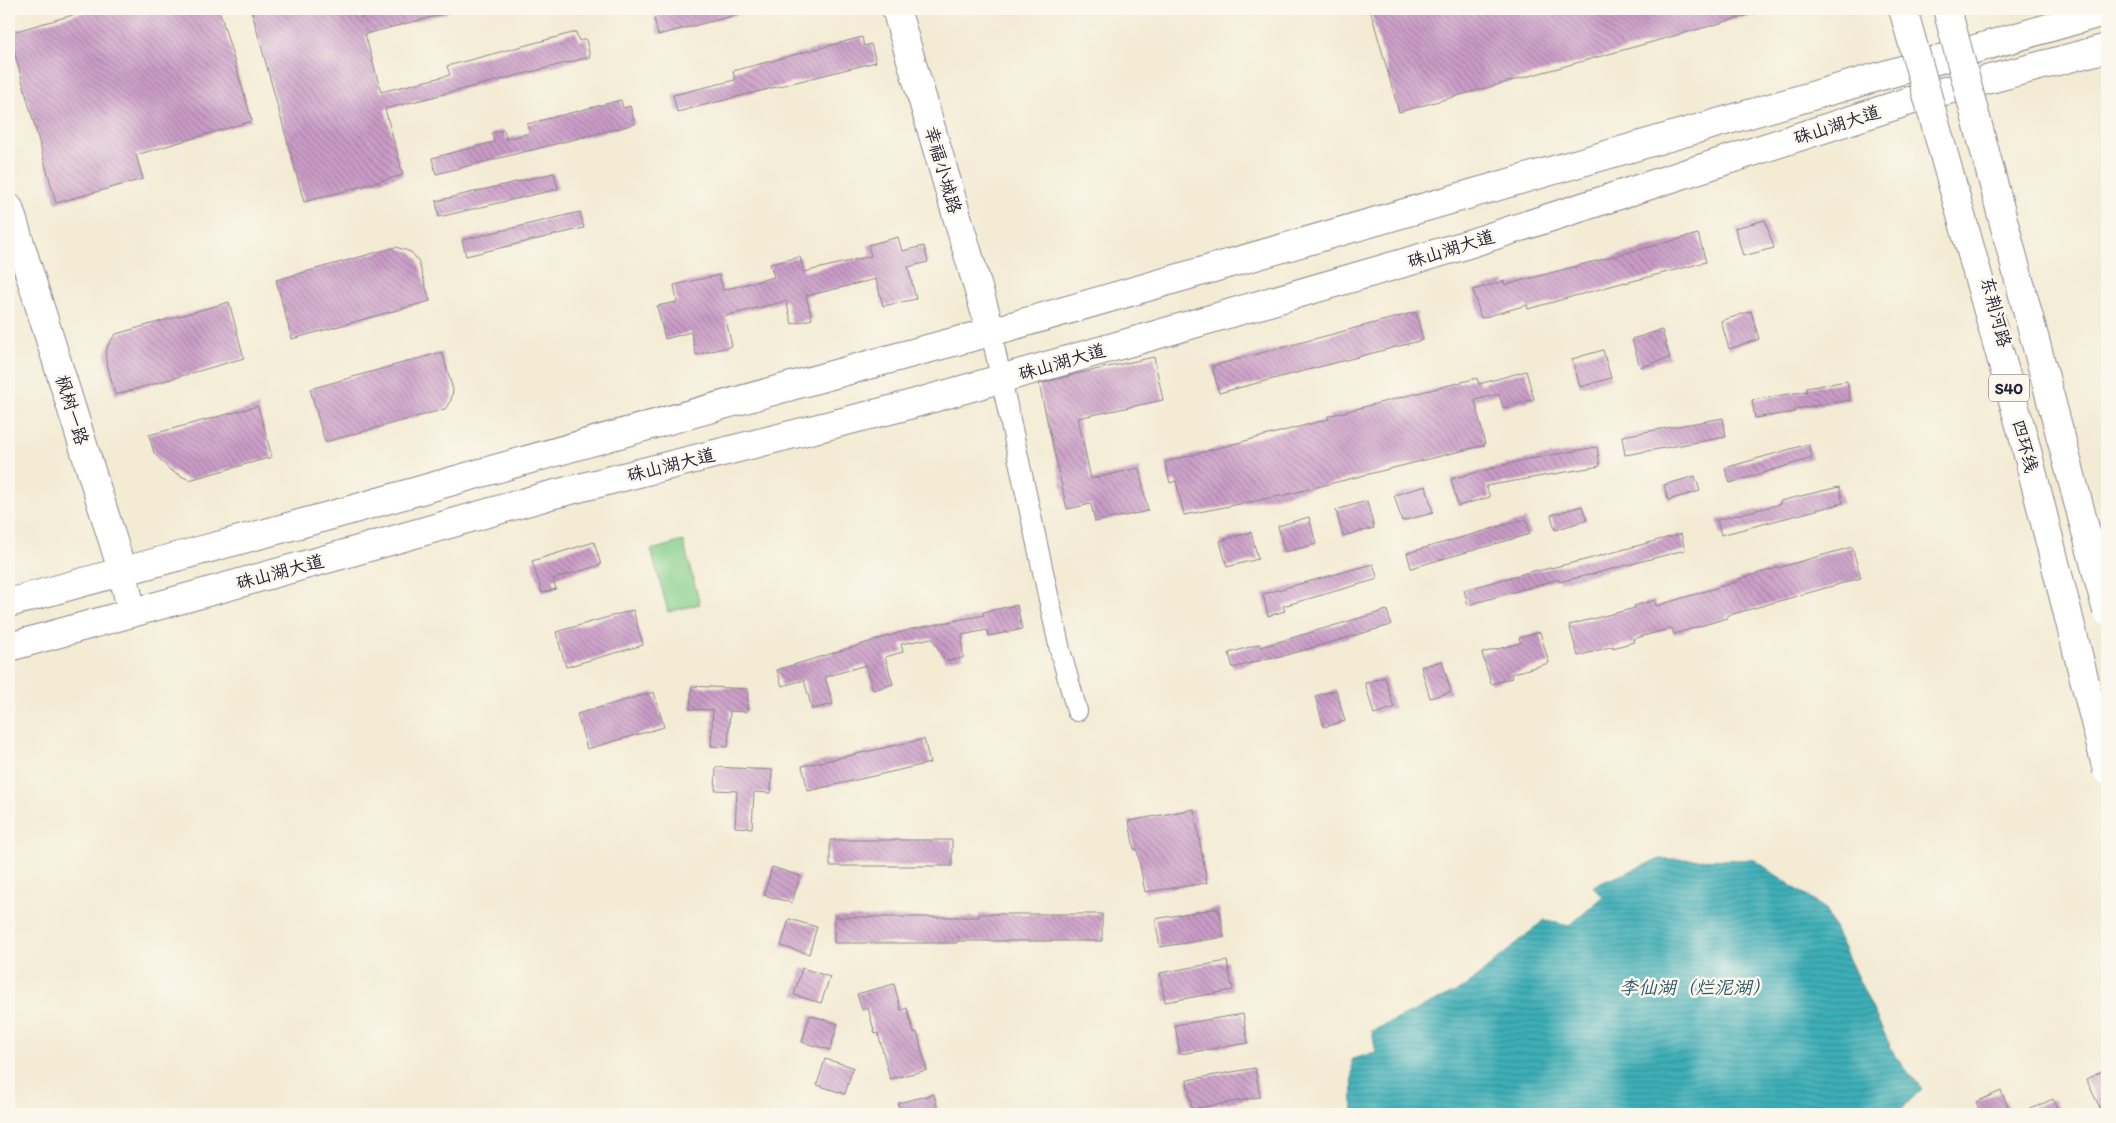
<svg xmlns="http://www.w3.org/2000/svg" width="2116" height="1123" font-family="Itim,'LXGW WenKai TC',sans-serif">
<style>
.green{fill:#83cd89;stroke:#527862}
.water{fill:url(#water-rules);stroke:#306879}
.building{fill:url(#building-back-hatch)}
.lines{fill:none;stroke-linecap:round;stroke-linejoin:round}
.street-casing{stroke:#8a8688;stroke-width:22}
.secondary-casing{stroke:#8a8688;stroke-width:30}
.street{stroke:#fff;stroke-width:20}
.secondary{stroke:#fff;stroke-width:28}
.highway-bridge-casing{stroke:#8a8688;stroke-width:30;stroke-linecap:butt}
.highway-bridge{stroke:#fff;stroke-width:28}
.labels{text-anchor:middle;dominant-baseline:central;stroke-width:5;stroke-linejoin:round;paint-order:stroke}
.shield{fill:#fbf7ec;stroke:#636270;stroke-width:1}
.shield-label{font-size:16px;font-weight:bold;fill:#22223b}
.street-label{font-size:18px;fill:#22223b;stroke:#fbf7ec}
.water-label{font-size:19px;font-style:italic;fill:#2d5a6d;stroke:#fbf7ec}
</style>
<defs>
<pattern id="water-rules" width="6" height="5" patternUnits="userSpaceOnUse" patternTransform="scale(1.25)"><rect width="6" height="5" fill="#3eafb7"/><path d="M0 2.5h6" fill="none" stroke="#348e96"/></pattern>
<pattern id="building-back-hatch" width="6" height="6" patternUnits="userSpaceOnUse" patternTransform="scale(1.25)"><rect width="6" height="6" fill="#ca9cc7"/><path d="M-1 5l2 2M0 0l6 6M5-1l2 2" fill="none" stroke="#a47fa3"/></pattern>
</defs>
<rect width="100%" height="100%" fill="#fbf7ec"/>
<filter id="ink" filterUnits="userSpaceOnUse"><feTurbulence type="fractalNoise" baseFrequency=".02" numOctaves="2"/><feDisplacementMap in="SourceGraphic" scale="10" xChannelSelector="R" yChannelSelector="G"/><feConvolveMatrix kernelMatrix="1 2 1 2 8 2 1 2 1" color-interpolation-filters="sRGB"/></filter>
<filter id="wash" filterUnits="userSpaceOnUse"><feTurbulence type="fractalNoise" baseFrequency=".0096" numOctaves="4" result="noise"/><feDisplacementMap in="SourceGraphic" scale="20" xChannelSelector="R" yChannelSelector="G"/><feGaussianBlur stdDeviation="1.12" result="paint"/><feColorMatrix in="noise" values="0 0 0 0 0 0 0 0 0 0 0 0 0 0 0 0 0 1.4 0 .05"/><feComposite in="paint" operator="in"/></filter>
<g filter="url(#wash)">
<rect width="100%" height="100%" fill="#f3ebd4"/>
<path class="green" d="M683 541 700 604 668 612 651 550Z"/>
<path class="water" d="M1660 859 1755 860 1825 909 1895 1056 1922 1089 1896 1114H1353L1352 1059 1376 1053 1372 1031 1464 988 1544 920 1569 926 1603 897 1593 886Z"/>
<g id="blocks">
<path class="building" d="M94 9H219L252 121 136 155 143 179 56 203 9 33Z
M251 9H358L360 18 388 11 387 9H447L448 13 365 34 381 92 450 75 447 66 576 32 579 41 586 39 590 57 385 109 403 175 304 202Z
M675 9H743L744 13 658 35 654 18 676 12Z
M1370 9H1757V13L1399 112Z
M862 37 864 46 871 44 876 62 677 112 673 95 735 80 733 71Z
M621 100 623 108 630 106 635 124 436 174 432 158 494 142 492 133 504 130 506 139 530 133 527 124Z
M554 173 558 189 439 217 436 201Z
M580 212 584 228 466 256 462 240Z
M1765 220 1774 248 1743 256 1735 228Z
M1698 234 1706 262 1625 283V282L1528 309 1527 305 1481 318 1473 290 1504 281 1505 285Z
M898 237 902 251 924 246 928 262 908 267 916 299 883 306 876 279 806 296 812 319 792 324 786 301 725 316 732 346 696 355 691 332 665 339 657 306 677 302 674 285 719 275 723 290 774 277 770 264 800 257 804 272 871 256 868 245Z
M396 247 411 252 418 260 430 301 292 339 276 280Z
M229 302 244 358 115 395 105 355 109 343 116 334Z
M1751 311 1759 339 1729 349 1721 321Z
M1416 312 1423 340 1219 393 1212 366Z
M1662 330 1670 358 1640 367 1632 339Z
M1603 350 1611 378 1580 387 1572 359Z
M442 352 453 390 451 400 445 409 325 442 310 389Z
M1154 357 1163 400 1078 418 1091 479 1139 468 1148 511 1095 522 1091 504 1067 509 1039 384 1076 374Z
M1526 371 1534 399 1503 408 1499 394 1475 400 1485 445 1285 495 1184 515 1176 481 1170 483 1165 462 1329 419 1328 416 1477 378 1479 384Z
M1847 381 1850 400 1795 409V412L1755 418 1752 400 1807 391 1806 388Z
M258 406 272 457 189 480 170 470 154 453 149 435Z
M1723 418 1726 437 1625 455 1622 436Z
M1808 444 1812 458 1730 483 1725 468Z
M1597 447 1600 466 1486 486 1490 497 1458 506 1451 479 1523 460Z
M1695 476 1700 491 1668 500 1664 485Z
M1426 486 1433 513 1402 521 1394 495Z
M1839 487 1843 503 1721 535 1717 520 1780 504V501Z
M1367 501 1374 528 1343 536 1336 510Z
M1582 506 1587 520 1555 530 1551 515Z
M1309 517 1316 544 1285 552 1278 526Z
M1526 519 1530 534 1411 568 1407 553Z
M1251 532 1258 559 1227 567 1220 541Z
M1681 534 1685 550 1593 574 1559 582V579L1468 605 1464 590 1537 570V571L1581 561Z
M594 542 601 565 553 579 556 589 542 593 532 561Z
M1852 547 1861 578 1726 616 1727 618 1674 634 1672 628 1633 639 1634 642 1613 648V646L1578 656 1569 625 1635 608 1634 606 1655 600 1656 606 1739 581 1738 579Z
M1373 564 1378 579 1283 606 1285 611 1268 616 1263 594Z
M1017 605 1022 629 989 636 987 630 962 635 963 658 945 661 932 638 901 644 903 652 885 657 893 684 873 690 866 665 825 677 833 704 812 709 804 680 782 686 777 670 912 629 984 615 983 612Z
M633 610 643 645 566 667 556 632Z
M1387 610 1391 625 1273 659 1272 657 1233 668 1229 653 1260 644 1261 647Z
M1540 632 1549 663 1511 674 1512 678 1491 684 1482 653 1521 643 1519 638Z
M1442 661 1451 692 1430 698 1421 667Z
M1385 677 1394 708 1374 714 1365 683Z
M692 686 748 689 747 712 730 711 728 747 711 746 713 710 690 709Z
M1336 690 1345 721 1324 727 1315 696Z
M654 692 664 727 587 749 577 714Z
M924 739 930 763 808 791 802 766Z
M716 767 772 770 771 793 754 792 752 828 735 827 737 791 715 790Z
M1194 809 1207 883 1145 892 1137 849H1134L1129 821Z
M830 840H952V866H830Z
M772 867 800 876 792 903 764 895Z
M1219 908 1224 937 1160 947 1155 919Z
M979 914H1102V941H957V943H834V917H979Z
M789 919 817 927 809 954 781 946Z
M1227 961 1233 990 1165 1002 1160 973Z
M802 968 830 977 821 1003 794 995Z
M894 984 901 1010 907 1008 914 1033 917 1032 927 1070 890 1079 878 1033 875 1034 868 1008 862 1010 857 994Z
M1243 1014 1248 1043 1180 1054 1175 1025Z
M810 1015 838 1024 830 1050 802 1042Z
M825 1059 853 1067 845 1094 817 1085Z
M1255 1068 1260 1097 1192 1109 1187 1080Z
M2107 1069V1114H2103L2086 1079Z
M2001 1091 2011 1114H1981L1976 1102Z
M934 1094 938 1110 921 1114H901L898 1103Z
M2053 1099 2061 1114H2020Z"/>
</g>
</g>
<g filter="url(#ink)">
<use href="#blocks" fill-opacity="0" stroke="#8a8688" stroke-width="1"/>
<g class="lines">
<defs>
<path id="street" d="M991 332 1060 650 1077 711"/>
<path id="secondary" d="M896 9 991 332
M9 208 122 570 132 613
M9 603C123 570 239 541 354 509 566 449 778 388 991 332L2107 11
M9 647 341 555 547 496 898 408 1152 336 1462 246 1922 97 2107 48"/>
</defs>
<use href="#street" class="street-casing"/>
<use href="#secondary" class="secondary-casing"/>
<use href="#street" class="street"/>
<use href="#secondary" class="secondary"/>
<defs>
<path id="highway-bridge" d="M1903 9 2025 443 2107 770
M1947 9 2107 611"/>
</defs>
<use href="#highway-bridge" class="highway-bridge-casing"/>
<use href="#highway-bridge" class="highway-bridge"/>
</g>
</g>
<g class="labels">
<rect class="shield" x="1989" y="374.5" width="40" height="27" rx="4"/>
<g class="shield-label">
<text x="2009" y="388">S40</text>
</g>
<g class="street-label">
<text transform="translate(1837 125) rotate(-18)">硃山湖大道</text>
<text transform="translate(943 170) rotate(74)">幸福小城路</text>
<text transform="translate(1451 249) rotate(-17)">硃山湖大道</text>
<text transform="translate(1996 312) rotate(75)">东荆河路</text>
<text transform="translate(1062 362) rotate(-16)">硃山湖大道</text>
<text transform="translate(72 410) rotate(73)">枫树一路</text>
<text transform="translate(2025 446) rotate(75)">四环线</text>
<text transform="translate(671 465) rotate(-14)">硃山湖大道</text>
<text transform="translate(280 572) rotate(-15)">硃山湖大道</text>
</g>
<g class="water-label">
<text x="1695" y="987">李仙湖（烂泥湖）</text>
</g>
</g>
<rect width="2116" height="1123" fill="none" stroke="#fbf7ec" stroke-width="30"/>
</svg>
